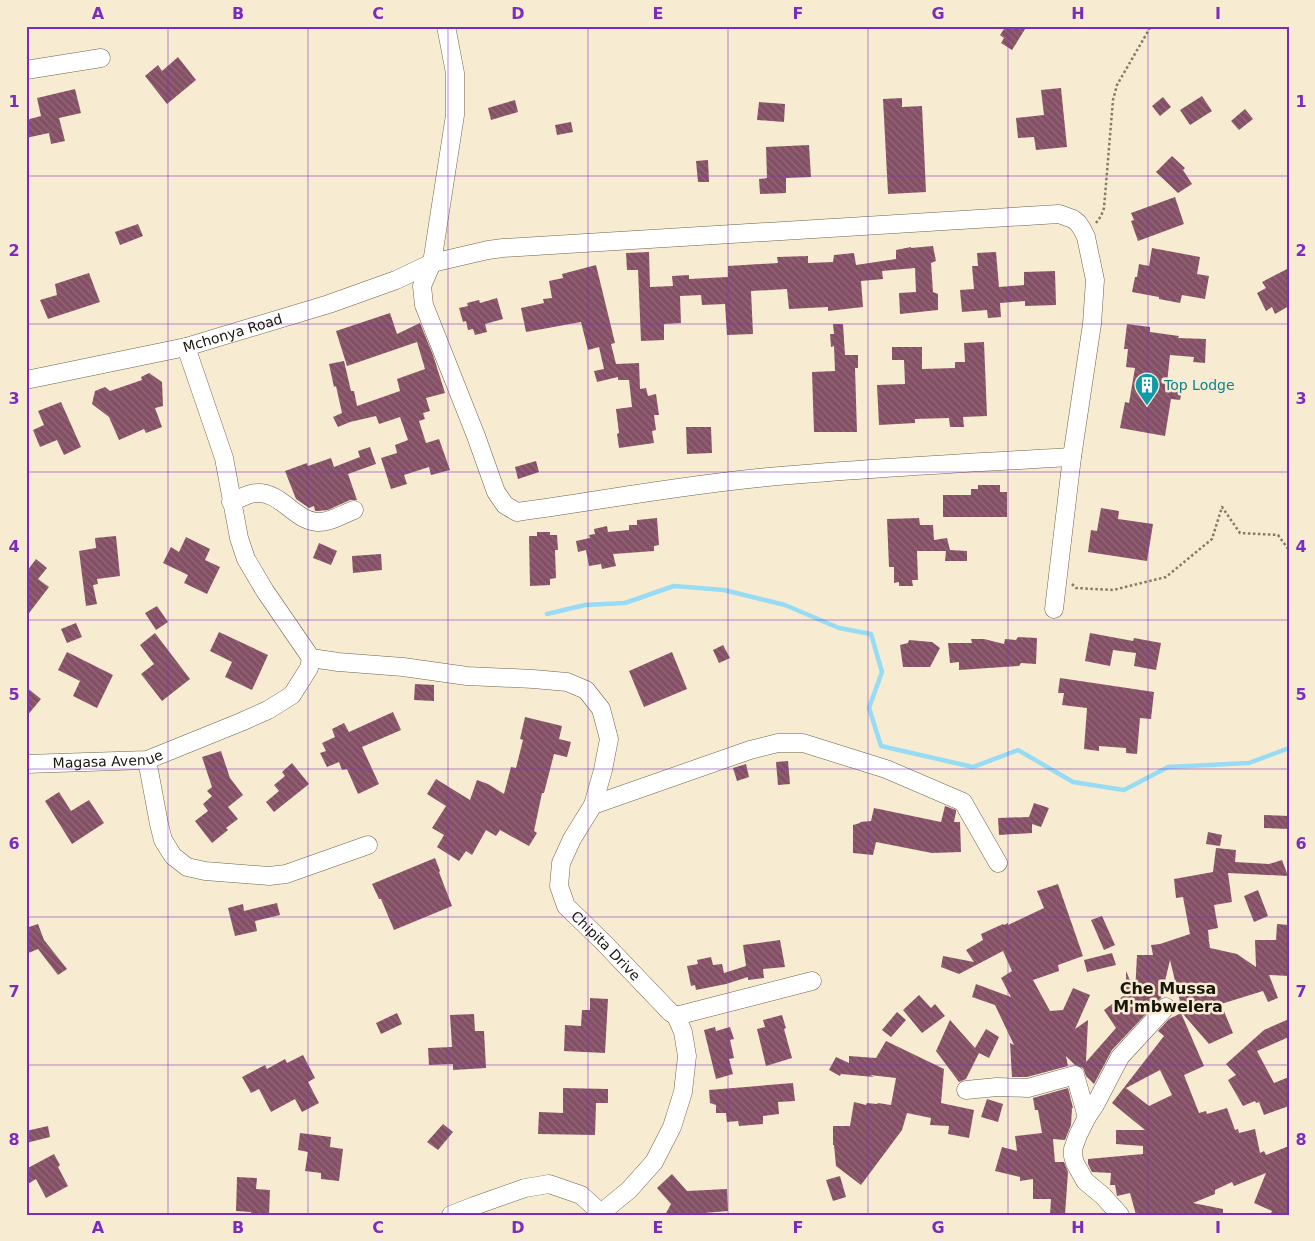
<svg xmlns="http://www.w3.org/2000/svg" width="1315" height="1241" font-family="'DejaVu Sans',sans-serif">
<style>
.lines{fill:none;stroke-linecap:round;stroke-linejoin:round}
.stream{stroke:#97dcf4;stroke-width:4.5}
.building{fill:url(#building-back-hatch);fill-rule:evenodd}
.minor-casing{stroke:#6d634b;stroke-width:19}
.path{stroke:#827b69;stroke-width:2.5;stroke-dasharray:2.5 2.5;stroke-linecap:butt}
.minor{stroke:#fff;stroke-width:18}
.grid{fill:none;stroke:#7b2cbf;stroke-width:1;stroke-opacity:0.55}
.labels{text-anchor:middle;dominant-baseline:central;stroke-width:5;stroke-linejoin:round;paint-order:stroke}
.street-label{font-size:14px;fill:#19150b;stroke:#f7ecd1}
.culture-label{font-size:14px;fill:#0d838f;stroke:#f7ecd1;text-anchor:start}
.quarter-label{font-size:16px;font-weight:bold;fill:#19150b;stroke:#f7ecd1}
.neatline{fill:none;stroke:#7b2cbf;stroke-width:2}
.grid-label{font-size:16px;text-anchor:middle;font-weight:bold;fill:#7b2cbf}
</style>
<defs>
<pattern id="building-back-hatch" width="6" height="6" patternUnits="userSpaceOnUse" patternTransform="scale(1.25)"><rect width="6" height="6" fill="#855065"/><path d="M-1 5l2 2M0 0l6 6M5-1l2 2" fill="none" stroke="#926a79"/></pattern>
</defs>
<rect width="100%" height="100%" fill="#f7ecd1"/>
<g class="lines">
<path class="stream" d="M547 614 585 605 625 603 674 586 724 590 785 605 839 628 871 634 882 672 869 708 881 746 973 767 1018 750 1073 782 1124 790 1168 767 1249 763 1289 748"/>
</g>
<path class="building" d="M1006 26H1027L1012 50 1001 43 1004 38 1000 35Z
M178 57 196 80 167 104 145 76 158 65 162 71Z
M1061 88 1067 147 1036 150 1034 137 1018 138 1016 118 1044 115 1041 90Z
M75 89 81 113 59 118 65 141 51 144 49 133 26 138V120L41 116 37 98Z
M1202 96 1212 111 1190 125 1180 110Z
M1163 97 1171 107 1160 116 1152 106Z
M902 98V107L922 106 926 192 888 194 883 99Z
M515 100 518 112 491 120 488 108Z
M759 102 785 104 784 122 757 120Z
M1245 109 1253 119 1239 130 1231 121Z
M571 122 573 132 557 135 555 125Z
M809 145 811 177 786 178V193L760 194 759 179 767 178 766 147Z
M1172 156 1185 168 1183 170 1192 184 1178 193 1156 172Z
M708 160 709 182H698L696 161Z
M1175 197 1184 224 1138 241 1131 221 1134 220 1131 213Z
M138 224 143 236 120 245 115 232Z
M933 246 936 261 931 263 933 292 938 294V310L900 314 899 293 916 292 915 268 882 271 883 279 861 281 863 307 828 311V307L789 309 787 289 751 291 753 334 727 335 725 304 702 305 701 295 680 296 681 323 664 324V340L641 341 638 270H627L626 253 649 252 650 287 673 286 672 276 689 275V279L728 277V266L778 263 777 257 808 256V263L833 262 834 255 854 253 856 265 896 259V250L911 247V248Z
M1152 248 1200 257 1197 274 1209 276 1205 299 1182 295 1180 303 1159 299V297L1132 292 1135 277H1137L1139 264 1149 266Z
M996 252 999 287 1024 285V272L1055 271 1056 305 1025 306V301L1000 303 1001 317 988 318 987 310 962 312 960 290 974 289 972 266H978L977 253Z
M596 265 615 343 611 344 616 364 639 363 640 389 646 388 648 396 656 394 659 415H654L656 430 652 431 654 443 619 448 617 434 619 433 616 409 632 407 629 380H618V377L597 382 594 371 604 369 599 347 588 350 581 322 526 332 521 308 544 303 543 299 552 298 549 281 563 278 562 274Z
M1289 268V306L1275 314 1272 307 1266 311 1257 293 1266 288 1262 282Z
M89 273 100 302 48 319 40 300 57 295 55 284Z
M497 298 503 319 485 324 487 332 475 335 473 329 468 330 466 321 463 322 459 308 468 306 467 303 479 300 480 303Z
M390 313 397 334 420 323 433 355 445 393 426 398 430 411 423 413 425 419 419 421 426 443 439 439 450 470 431 475 429 467 404 475 407 484 391 489 381 458 397 453 395 445 408 440 400 417 379 424 376 416 350 422 338 427 333 417 342 413 336 386 334 387 329 364 344 361 351 391H354L357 406 400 391 397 379 425 369 417 342 347 366 336 331Z
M833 324H843L845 355H858V368H855L857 432H814L812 372 835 371 834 346 831 347 830 334H834Z
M1127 324 1150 327V332L1179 336 1178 338 1206 339 1205 363 1193 362 1194 357 1170 355 1167 383 1183 386 1180 400 1171 399 1165 436 1120 428 1125 402 1129 403 1135 368 1126 367 1128 349H1124Z
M984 342 987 416 963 417 964 427H950L949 418 915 419V423L879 425 877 385 905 384 904 360H892V347H922V369L955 368V362H965L964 343Z
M149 373 162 382 163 406 155 408 162 427 146 433 144 429 119 440 109 417 92 404 95 391 105 387 110 391 142 380 141 377Z
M61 402 81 447 64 455 57 440 40 447 33 430 44 425 38 411Z
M686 427H711L712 453 687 454Z
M370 447 376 464 348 474 357 500H350L328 510 318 511H315L314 506 309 508 296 499 285 471 307 463 308 466 331 458 334 467 360 457 358 451Z
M536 461 539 472 518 479 515 467Z
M978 485H1000V492H1007V517H943V495H971V489H978Z
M1101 508 1119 511 1118 519 1153 524 1147 561 1088 552 1091 530 1097 531Z
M657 518 659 545 654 546V551L613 554 616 566 602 569 601 564 589 566 586 550 578 552 576 541 590 538 589 535 595 534 594 529 607 526 608 532 629 530V525H637V520Z
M919 518 920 525H933L934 540 947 538 950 550 967 551V561H945L946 551H917L918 580H912L913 586H899V582L894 583V567H889L887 519Z
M537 532H550V535H557L558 550H555L556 578 550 579V585L530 586 529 536H537Z
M116 536 120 576 97 579 98 584 93 585 97 604 86 606 79 551 96 548 95 538Z
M186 537 210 549 205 560 220 567 207 594 184 583 188 575 163 563 171 547 179 552Z
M319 543 337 551 331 565 313 558Z
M381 554 382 570 353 573 352 556Z
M36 559 47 568 38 579 49 587 26 617V570L27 571Z
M157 606 168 622 156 630 145 613Z
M76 623 82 637 67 643 61 629Z
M219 632 268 655 252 690 225 677 232 662 210 651Z
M155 633 190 679 162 701 141 674 154 664 140 645Z
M1090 633 1133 641 1134 638 1161 643 1156 670 1134 666 1136 653 1113 650 1110 666 1085 661Z
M1018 637 1037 638 1036 664 1021 663 1019 666 959 670V662L950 663 948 643H972L971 639H984L1004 644 1005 639 1016 640Z
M909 640 932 642 940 648 930 667H903L900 645 908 643Z
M723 645 730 658 719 663 713 650Z
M67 652 113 675 97 708 73 696 80 681 58 670Z
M672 652 687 689 644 707 629 671Z
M1060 678 1154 692 1151 719 1140 718 1137 754 1126 753V748L1099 746V751L1084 749 1087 708 1062 705 1064 693H1058Z
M415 684 434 685V701L414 700Z
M26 687 41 699 26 717Z
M393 712 401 730 362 747 379 784 358 794 347 769 342 770 339 762 327 767 320 753 326 751 322 743 335 737 332 729 344 723 349 732Z
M525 717 562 726 559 739 571 742 567 757 554 754 544 793H542L534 831 537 833 529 846 500 830 496 836 486 830 472 855 466 851 459 861 437 847 444 835 432 828 446 806 427 794 436 779 470 800 477 780 488 784 504 794 511 767 516 768 523 740 520 739Z
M221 751 230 778 243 795 228 807 238 819 226 828 228 830 212 843 195 821 208 811 203 804 212 796 207 791 212 787 202 757Z
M788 761 790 784 778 785 776 762Z
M292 763 309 784 274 812 266 802 279 791 274 785 285 776 282 772Z
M746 764 749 777 737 781 733 768Z
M59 792 71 811 89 800 104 823 72 844 45 801Z
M1034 803 1049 808 1041 827 1032 824V833L999 835 998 818 1029 817Z
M945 806 956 810V812L954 822H960L961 852 932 853 876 842 873 855 853 853V825L860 823V822L871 821 874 808 941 822Z
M1264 815 1289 816V829L1264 828Z
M1208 832 1222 835 1220 846 1206 844Z
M1216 848 1236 850 1235 862 1269 864 1282 860 1288 876 1228 873 1232 902 1214 905 1218 928 1208 930 1209 940 1208 941H1209L1210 948 1237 954 1256 967 1255 940H1276L1277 924 1289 925V976L1269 975 1278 998 1268 1002 1263 991 1221 1004 1233 1033 1209 1044 1183 1014 1170 960 1161 998 1112 1050 1094 1084 1086 1076 1083 1068 1075 1065 1066 1056 1068 1066 1027 1077H1012L1010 1043 1014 1045 995 1005 972 997 976 984 1011 997 1001 978 1012 971 1003 951 959 974 941 967 943 956 974 962 966 950 983 940 981 934 1003 924 1004 925 1008 923V925L1044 908 1037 891 1058 884 1083 956 1058 965 1059 971 1033 980 1050 1011 1063 1010 1073 988 1090 995 1075 1029 1088 1020 1086 1062 1116 1028 1104 1010 1126 994V971L1135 992 1137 955H1153L1151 945 1160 944 1190 934 1183 897 1176 898 1174 879 1213 872Z
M435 858 440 871 439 872 452 906 394 930 381 899H379L372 884Z
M1258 890 1268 916 1254 922 1244 896Z
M277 903 280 915 255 921 257 931 235 936 228 908 243 904 244 911Z
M1102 916 1115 945 1104 950 1091 920Z
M38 924 44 940 67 969 58 975 38 949 26 954V928Z
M780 940 785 967 763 969 764 978 748 980V977L726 984 696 990 695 985 691 986 687 966 698 964 697 960 711 957 713 965 722 964 724 973 746 966 743 945Z
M1112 953 1116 965 1087 972 1084 960Z
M919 995 931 1008 935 1004 945 1016 922 1033 903 1010Z
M590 998 608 999 605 1053 564 1051 565 1025 581 1026 582 1010H590Z
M897 1012 906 1020 891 1037 882 1030Z
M397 1013 402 1024 381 1034 376 1023Z
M1181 1013 1204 1066 1184 1075 1199 1113 1206 1111 1207 1114 1227 1108 1235 1130 1238 1129 1239 1133 1255 1129 1260 1153 1264 1151 1266 1155 1289 1146V1215H1270L1272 1211 1254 1203 1266 1173 1234 1186 1232 1182 1215 1190V1194L1193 1203 1223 1209V1215H1136L1130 1193 1117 1196 1115 1185H1110L1111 1173 1092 1172 1088 1164V1159L1143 1154V1146L1116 1144V1130H1145L1112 1103 1164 1036 1158 1031 1169 1019ZM1160 1070 1172 1095 1149 1106 1126 1088Z
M474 1014 475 1031H484L486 1068 453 1070V1064L429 1065 428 1048 452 1047 450 1015Z
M782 1015 786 1028 784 1029 792 1058 766 1066 757 1029 765 1027 763 1020Z
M1289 1019V1037L1257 1051 1274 1083 1289 1077V1106L1264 1115 1259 1102 1256 1103 1255 1101 1243 1106 1228 1080 1236 1075 1226 1064 1264 1030Z
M950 1020 975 1048 986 1029 999 1037 989 1058 979 1053 966 1079 959 1082 936 1051Z
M715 1027 716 1031 730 1027 734 1039 730 1040 734 1058 729 1059 733 1074 716 1079 704 1030Z
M886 1041 944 1069 941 1103 974 1110 969 1138 948 1134 949 1126 930 1125 931 1118 907 1113 902 1130 861 1185 836 1166 834 1145H833V1126H850L854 1102 866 1105 867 1103 877 1104 878 1103 891 1105 896 1078 870 1075 874 1077 841 1074 840 1076 829 1070 836 1057 849 1063V1056L876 1058Z
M303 1055 315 1078 308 1082 319 1103 302 1112 295 1099 271 1112 259 1089 251 1093 242 1077 265 1065 267 1069 285 1059 287 1063Z
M793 1083 795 1101 778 1102 779 1114 763 1116V1124L739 1126 738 1121 727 1122 726 1113H716V1105L710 1103 709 1090Z
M563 1088 608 1089V1103H596L595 1135 538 1134 539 1112 563 1113Z
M1068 1088 1073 1108H1072L1071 1125 1065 1140 1053 1139 1055 1162H1064L1068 1172 1065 1215H1050L1051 1199H1033V1179L1020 1181V1177L995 1171 1002 1147 1017 1151 1015 1136 1042 1133 1038 1110H1035L1033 1098Z
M987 1099 1003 1104 998 1122 981 1117Z
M443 1124 453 1132 438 1150 427 1142Z
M48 1126 50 1137 26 1143V1131Z
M300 1133 331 1137 330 1147 343 1149 339 1181 321 1179V1173L305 1171 308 1152 298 1150Z
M54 1154 60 1165 58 1167 68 1186 46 1198 36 1179 26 1185V1169Z
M672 1174 687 1191 727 1189 728 1211 704 1213 706 1215H665L671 1204 657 1188Z
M840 1176 846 1197 833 1201 826 1180Z
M237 1177 257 1178 256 1189 270 1190 269 1215H251V1212L236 1211Z"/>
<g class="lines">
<defs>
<g id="minor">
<path d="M446 26 455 73V115L432 263 422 286 424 305 476 436 496 492 505 505 517 512C597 501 677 486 758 478 862 468 967 463 1072 457"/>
<path d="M26 70 101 58"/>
<path id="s1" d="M26 380 186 347 329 304 396 280 432 263 488 250 503 248 1059 214 1073 219 1078 223 1082 229 1086 237 1095 280 1092 324 1072 457 1054 609"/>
<path d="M231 502C239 499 249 493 257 493 281 492 294 520 317 522 329 523 343 514 354 510"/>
<path id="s2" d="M311 658 338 662 403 667 467 676 533 679 567 682 586 690 601 709 609 739 603 770 593 805 572 839 561 863 559 886 566 906 605 944 670 1012 676 1016 683 1032 687 1056 683 1092 672 1127 654 1162 629 1190 601 1213"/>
<path d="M147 760 159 824 163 840 173 856 187 867 205 871 269 876 286 874 368 845"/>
<path id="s3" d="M26 764 147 760 241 722 268 710 292 695 309 668 311 658 265 591 246 559 239 538 224 458 186 347"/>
<path d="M593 805 750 750 778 743H803L886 769 963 802 998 863"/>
<path d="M676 1016 812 981"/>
<path d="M966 1090 997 1087 1028 1088 1075 1075 1087 1117"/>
<path d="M451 1215 474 1206 525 1188 549 1184 581 1195 601 1213V1215"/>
<path d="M1120 1215 1103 1196 1085 1181 1075 1163 1073 1156V1149L1078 1135 1087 1117 1095 1105 1120 1057 1166 1007"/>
</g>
</defs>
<use href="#minor" class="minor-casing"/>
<path class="path" d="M1096 223 1101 216 1104 208 1113 100 1117 85 1151 26
M1072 584 1076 588 1113 590 1166 577 1212 539 1222 507 1240 533 1278 535 1289 550"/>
<use href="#minor" class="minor"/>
</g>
<path class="grid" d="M168 26V1215M308 26V1215M448 26V1215M588 26V1215M728 26V1215M868 26V1215M1008 26V1215M1148 26V1215M26 176H1289M26 324H1289M26 472H1289M26 620H1289M26 769H1289M26 917H1289M26 1065H1289"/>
<defs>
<symbol id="building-pin" viewBox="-11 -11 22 30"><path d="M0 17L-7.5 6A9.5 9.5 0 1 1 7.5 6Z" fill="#0f9aa8" stroke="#f7ecd1"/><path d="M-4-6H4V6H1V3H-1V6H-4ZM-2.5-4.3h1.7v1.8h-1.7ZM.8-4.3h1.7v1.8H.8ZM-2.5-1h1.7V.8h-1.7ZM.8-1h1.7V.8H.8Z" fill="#fff"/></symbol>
</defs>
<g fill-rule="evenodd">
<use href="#building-pin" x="1133" y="371" width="28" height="38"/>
</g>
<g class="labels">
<g class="street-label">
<text stroke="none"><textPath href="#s1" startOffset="212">Mchonya Road</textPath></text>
<text stroke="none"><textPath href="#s3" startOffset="82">Magasa Avenue</textPath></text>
<text stroke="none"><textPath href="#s2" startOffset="568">Chipita Drive</textPath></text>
</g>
<g class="culture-label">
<text x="1164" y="385">Top Lodge</text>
</g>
<g class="quarter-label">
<text x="1168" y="988">Che Mussa<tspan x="1168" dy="18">M'mbwelera</tspan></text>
</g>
</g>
<rect width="1315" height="1241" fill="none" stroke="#f7ecd1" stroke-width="55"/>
<rect x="28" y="28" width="1260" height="1186" class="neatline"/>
<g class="grid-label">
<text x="98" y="19">A</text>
<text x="238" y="19">B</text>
<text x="378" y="19">C</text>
<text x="518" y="19">D</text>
<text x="658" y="19">E</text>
<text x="798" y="19">F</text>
<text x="938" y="19">G</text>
<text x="1078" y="19">H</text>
<text x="1218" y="19">I</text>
<text x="14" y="107">1</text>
<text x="1301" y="107">1</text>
<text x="14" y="256">2</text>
<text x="1301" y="256">2</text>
<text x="14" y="404">3</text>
<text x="1301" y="404">3</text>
<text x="14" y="552">4</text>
<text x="1301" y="552">4</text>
<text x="14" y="700">5</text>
<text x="1301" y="700">5</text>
<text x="14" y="849">6</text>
<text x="1301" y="849">6</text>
<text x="14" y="997">7</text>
<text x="1301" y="997">7</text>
<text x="14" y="1145">8</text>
<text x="1301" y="1145">8</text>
<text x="98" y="1233">A</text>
<text x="238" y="1233">B</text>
<text x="378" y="1233">C</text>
<text x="518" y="1233">D</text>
<text x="658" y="1233">E</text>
<text x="798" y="1233">F</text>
<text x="938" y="1233">G</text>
<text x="1078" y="1233">H</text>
<text x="1218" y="1233">I</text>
</g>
</svg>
